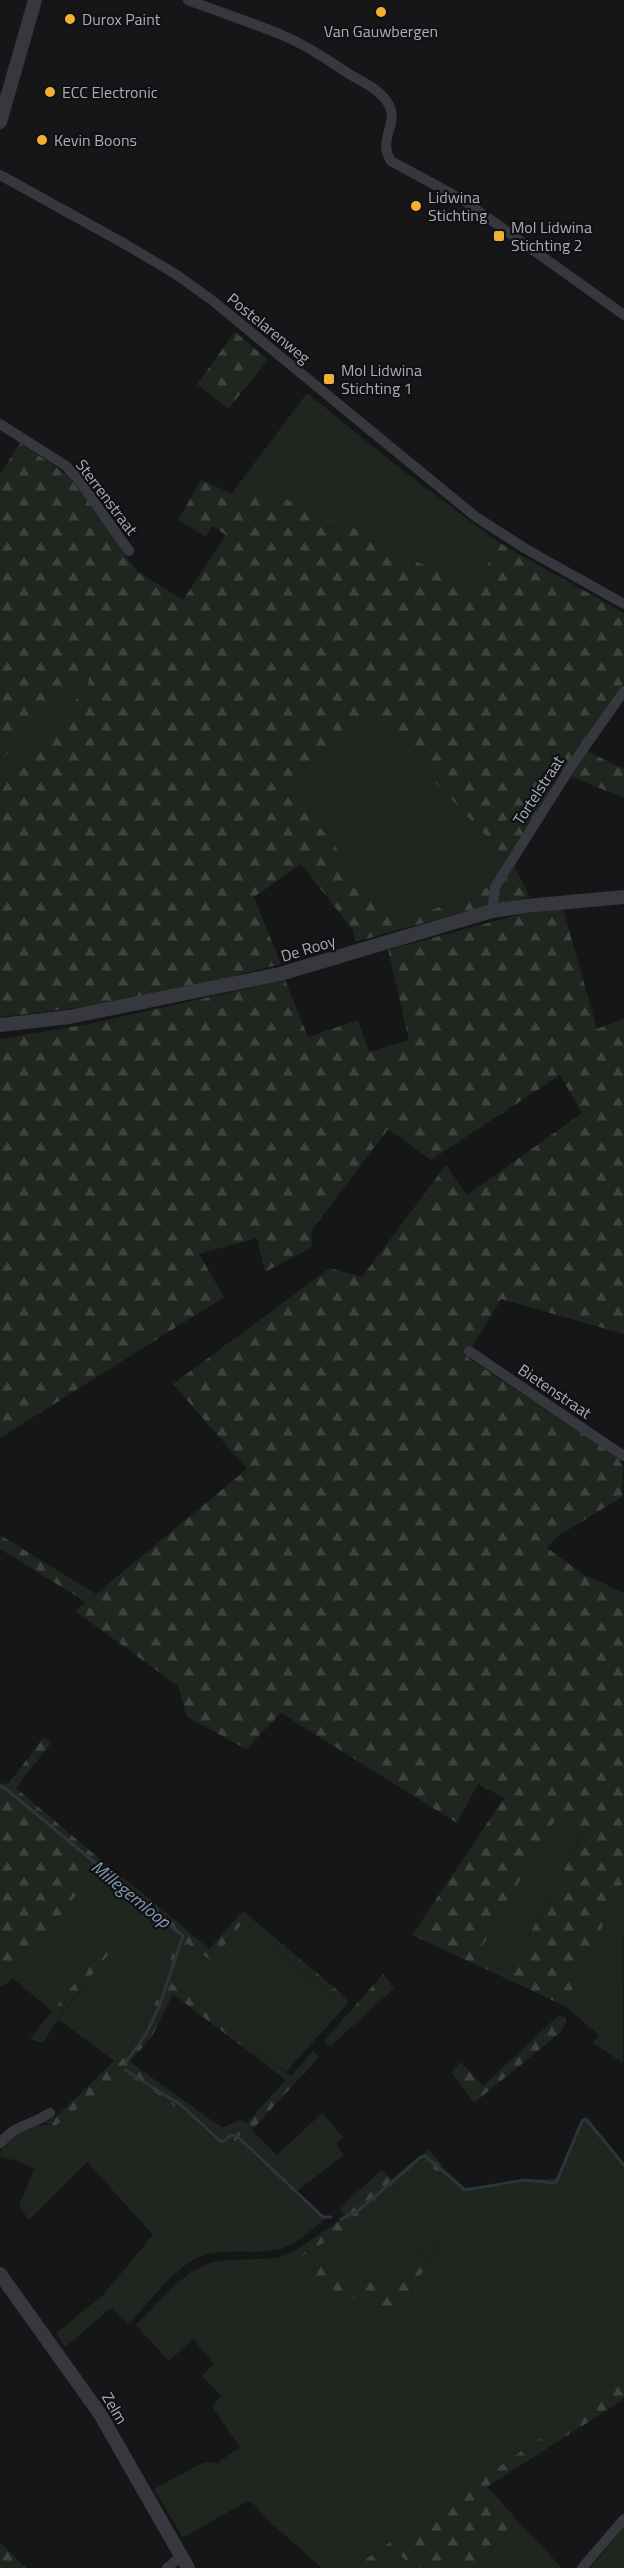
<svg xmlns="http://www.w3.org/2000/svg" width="624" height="2568" font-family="'Titillium Web',sans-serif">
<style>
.green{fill:#1e261f;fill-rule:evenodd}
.forest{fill:url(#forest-firs);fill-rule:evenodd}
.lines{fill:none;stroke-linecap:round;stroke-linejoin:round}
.stream{stroke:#2c353c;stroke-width:3}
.minor{stroke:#37383d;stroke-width:10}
.tertiary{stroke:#37383d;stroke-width:14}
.poi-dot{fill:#f2b134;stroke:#111113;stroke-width:2}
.labels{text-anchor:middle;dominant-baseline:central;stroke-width:4.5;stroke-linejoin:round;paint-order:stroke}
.poi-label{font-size:16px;fill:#a8adb8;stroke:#111113;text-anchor:start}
.street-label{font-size:16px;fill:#a8adb8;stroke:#111113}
.water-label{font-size:18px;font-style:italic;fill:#7f9bb3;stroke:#111113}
</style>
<defs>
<pattern id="forest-firs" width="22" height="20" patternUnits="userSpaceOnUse" patternTransform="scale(1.5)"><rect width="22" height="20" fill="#1e261f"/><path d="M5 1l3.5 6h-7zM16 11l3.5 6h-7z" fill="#3c433d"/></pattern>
</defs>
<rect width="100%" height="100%" fill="#161618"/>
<path class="green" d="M307 393 397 466 498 542 477 587 362 539 364 534 358 530 262 489 250 501 232 493Z
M79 671 89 676 88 685 0 790V762Z
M370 709 382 726 501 852 464 899 395 922 284 783Z
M555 1820 583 1833 509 1973 476 1957Z
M102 1861 145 1895 52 2011 12 1978Z
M624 1880 623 2063 593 2043 599 2035 565 2006Z
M143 1910 173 1928 176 1943 153 2010 123 2059 114 2061 58 2019Z
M244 1921 332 1998 338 1991 349 2002 286 2072 172 1984 186 1942 212 1961Z
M119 2081 127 2086 144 2084 208 2131 212 2139 240 2135 252 2130 277 2155 322 2113 343 2137 336 2144 344 2155 297 2191 325 2219C312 2229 298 2243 283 2248 254 2257 223 2245 195 2259 172 2271 147 2305 129 2324L111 2308 65 2347 56 2333 103 2295 153 2235 87 2162 29 2220 19 2206 34 2169 18 2161 0 2157C0 2133 36 2121 55 2126L109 2084Z
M585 2116 624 2166V2371L620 2378 553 2429 353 2568H322L265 2518 256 2506 247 2501 183 2538 154 2489 204 2462 217 2463 240 2447 212 2407 221 2396 202 2376 214 2364 193 2339 169 2361 136 2325C157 2305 180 2274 207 2264 221 2258 259 2260 277 2258L278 2265 394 2191 428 2163 438 2174 444 2168 467 2190 560 2177ZM430 2235 440 2239 401 2313 310 2285 316 2263 394 2291Z
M518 2521 562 2568H475Z
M624 2527V2568H591V2567Z
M396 2550 414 2568H373Z"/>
<path class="forest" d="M235 332 268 360 228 409 197 384Z
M20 443 69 476 116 539 128 560 138 572 183 600 226 535 212 526 206 537 178 520 201 480 250 501 262 489 358 530 364 534 362 539 477 587 498 542 624 613V683L580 748 624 769V798L560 772 510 858 530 897 474 909 355 942 353 930 301 864 254 897 281 964 188 987 92 1006 0 1017V790L88 685 89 676 79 671 0 762V474ZM370 709 382 726 501 852 464 899 395 922 285 783Z
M563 909 597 1029 624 1018V1334L501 1299 472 1347 468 1358 617 1456 623 1467 622 1497 558 1536 547 1548 583 1574 624 1593V1880L565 2006 412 1935 504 1798 478 1784 457 1823 281 1713 246 1749 187 1717 178 1686 75 1611 86 1602 0 1549V1535L96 1594 247 1469 173 1384 330 1268 362 1277 446 1165 467 1195 582 1113 560 1075 431 1160 388 1129 311 1231 312 1247 265 1272 257 1238 199 1254 224 1297 0 1438V1039L89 1024 285 980 308 1037 358 1020 369 1052 409 1040 388 950 517 915ZM555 1820 583 1834 509 1973 476 1957Z
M44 1737 51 1743 16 1788 102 1861 10 1981 0 1987V1783L8 1784Z
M145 1895 209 1949 243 1911 338 1991 333 1998 244 1921 212 1961 186 1943 172 1984 291 2076 313 2051 319 2057 252 2130 240 2135 228 2151 212 2139 208 2131 144 2084 127 2086 119 2082 109 2084 55 2126 45 2123 57 2116 114 2061 123 2059 153 2010 176 1943 173 1928 143 1911 61 2014 43 2043 30 2039ZM173 1994 286 2080 246 2124 241 2119 222 2128 130 2062 152 2036Z
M383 1974 394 1988 330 2047 324 2041Z
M559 2015 565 2018 566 2022 561 2032 474 2103 451 2072 461 2062 483 2086Z
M429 2149 444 2168 438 2174 428 2163C401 2185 306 2264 277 2265V2258L294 2252 346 2216 339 2208 382 2170 394 2182Z
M431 2234 440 2238 401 2313 310 2285 316 2263 394 2291Z
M624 2371V2397L621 2401 487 2487 518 2521 475 2568H414L396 2551 373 2568H353L553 2429 620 2378Z
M0 2542 26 2568H0Z"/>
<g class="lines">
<path class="stream" d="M0 1786 5 1788 183 1936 159 2007 146 2034 126 2062
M125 2070 181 2105 220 2141H224L231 2135 237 2136 323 2217H331
M341 2219 359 2210 421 2157 425 2156 465 2190 525 2180 556 2183 582 2121 586 2119 624 2165"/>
<path class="minor" d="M188 0C219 12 251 22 282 35 306 45 328 60 349 74 363 82 381 90 389 105 399 124 377 139 391 161L463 200 624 315
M0 175 125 244 177 275 213 301 476 517 526 549 624 604
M0 424 66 466 78 479 129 551
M492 911 495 887 572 765 624 691
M469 1351 624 1456
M0 2143C16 2124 30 2126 50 2113
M167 2568 181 2556
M582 2568 624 2519"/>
<path class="tertiary" d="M0 122 35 0
M0 1025 69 1017 280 974 492 911 526 906 624 897
M0 2274 100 2414 188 2568"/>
</g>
<g class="poi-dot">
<circle cx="381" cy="12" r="6"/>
<circle cx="70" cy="19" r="6"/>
<circle cx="50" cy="92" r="6"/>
<circle cx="42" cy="140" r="6"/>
<circle cx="416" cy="206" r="6"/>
<rect x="493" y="230" width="12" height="12" rx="3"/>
<rect x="323" y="373" width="12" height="12" rx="3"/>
</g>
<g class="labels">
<g class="poi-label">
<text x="82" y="19">Durox Paint</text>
<text x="381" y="31" text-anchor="middle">Van Gauwbergen</text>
<text x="62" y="92">ECC Electronic</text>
<text x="54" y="140">Kevin Boons</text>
<text x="428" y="197">Lidwina<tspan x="428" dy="18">Stichting</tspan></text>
<text x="511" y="227">Mol Lidwina<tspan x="511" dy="18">Stichting 2</tspan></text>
<text x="341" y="370">Mol Lidwina<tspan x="341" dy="18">Stichting 1</tspan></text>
</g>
<g class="street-label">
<text transform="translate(269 328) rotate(39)">Postelarenweg</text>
<text transform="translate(107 497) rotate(53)">Sterrenstraat</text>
<text transform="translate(538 790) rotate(-57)">Tortelstraat</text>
<text transform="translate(308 948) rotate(-17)">De Rooy</text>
<text transform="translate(555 1391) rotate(34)">Bietenstraat</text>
<text transform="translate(115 2408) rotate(59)">Zelm</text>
</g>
<g class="water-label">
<text transform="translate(131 1894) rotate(39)">Millegemloop</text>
</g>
</g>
</svg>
